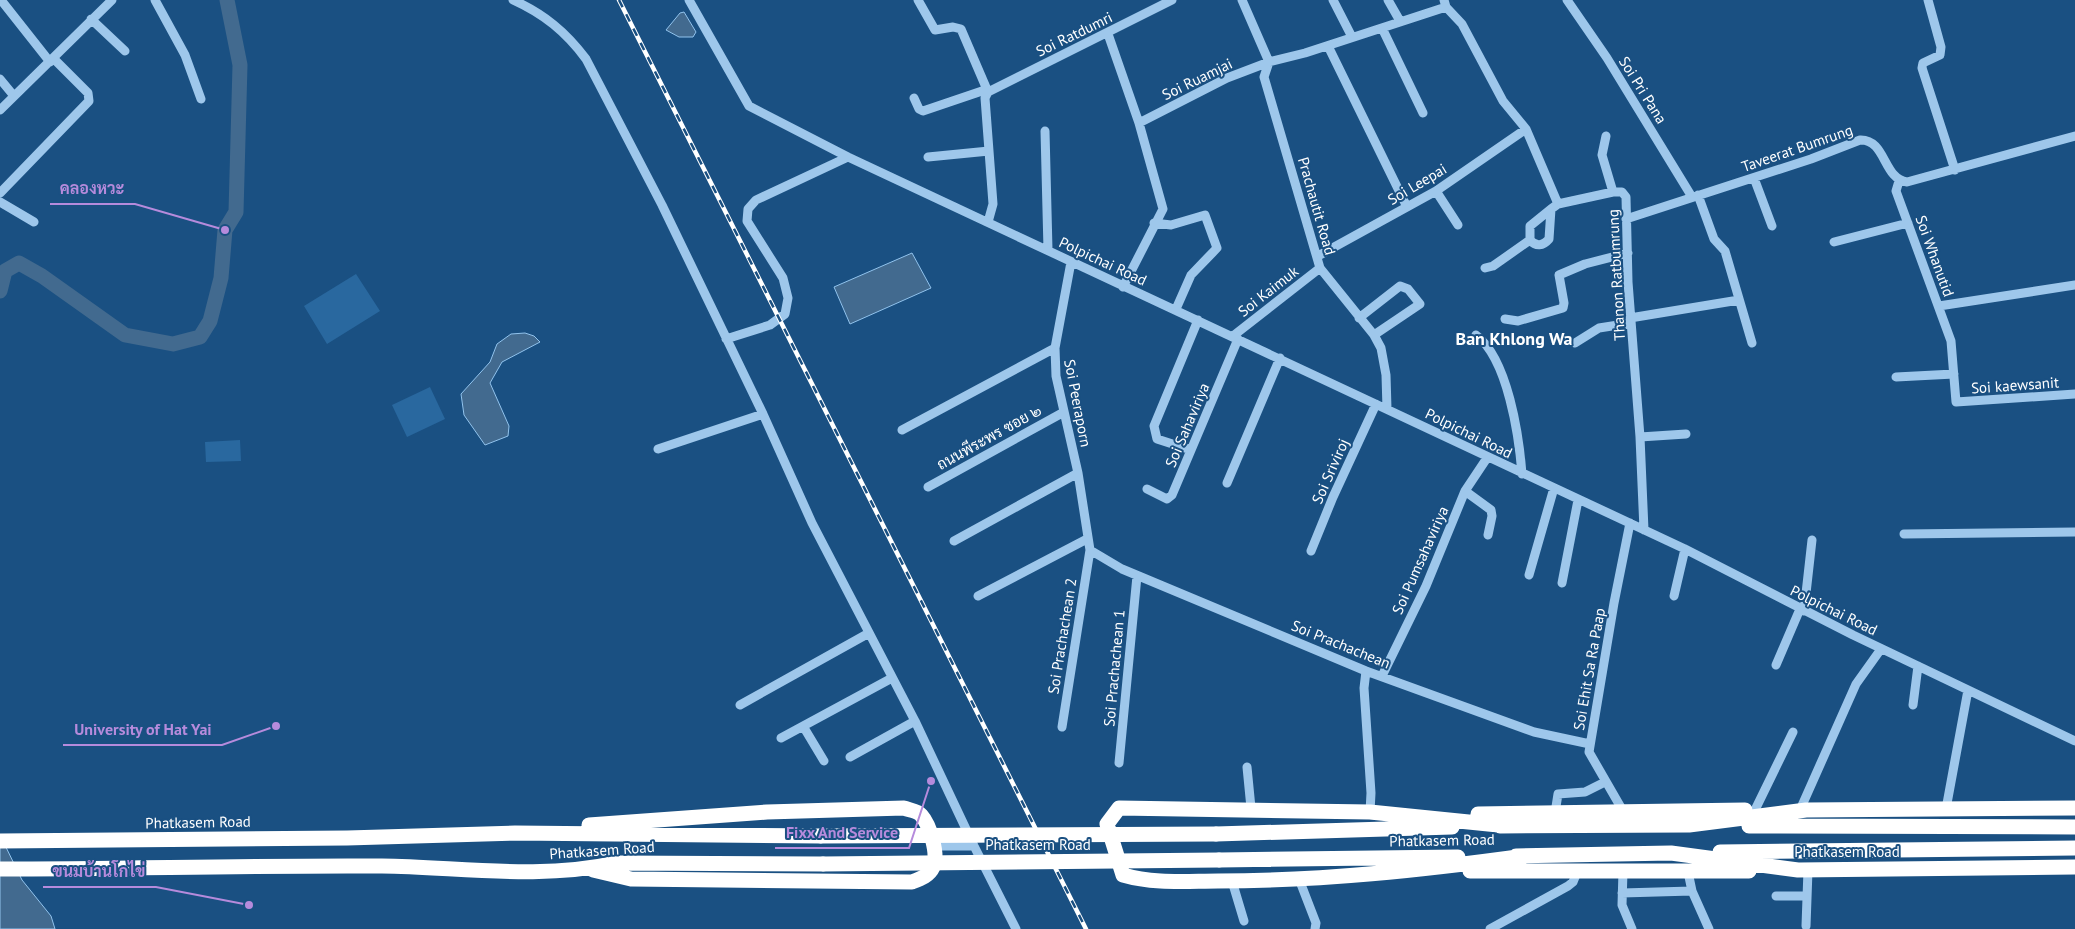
<svg xmlns="http://www.w3.org/2000/svg" width="2075" height="929" font-family="'PT Sans',Sarabun,sans-serif">
<style>
.grass{fill:#29689f}
.water{fill:#426a8f;stroke:#91c3ed}
.lines{fill:none;stroke-linecap:round;stroke-linejoin:round}
.river{stroke:#426a8f;stroke-width:15}
.minor{stroke:#9ec7eb;stroke-width:9}
.highway{stroke:#fff;stroke-width:15}
.rail-casing{stroke:#fff;stroke-width:4.5}
.rail{stroke:#1a5082;stroke-width:2.5;stroke-dasharray:8;stroke-linecap:butt}
.highway-bridge{stroke:#fff;stroke-width:15}
.labels{text-anchor:middle;dominant-baseline:central;stroke-width:4;stroke-linejoin:round;paint-order:stroke}
.street-label{font-size:15px;fill:#fff;stroke:#1a5082}
.quarter-label{font-size:18px;font-weight:bold;fill:#fff;stroke:#1a5082}
.leader{fill:none;stroke:#b68bdc;stroke-width:2}
.callout-dot{fill:#b68bdc;stroke:#1a5082;stroke-width:2}
.callout-label{font-size:16px;text-anchor:middle;font-weight:bold;fill:#b68bdc;stroke:#1a5082;stroke-width:4;stroke-linejoin:round;paint-order:stroke}
</style>
<rect width="100%" height="100%" fill="#1a5082"/>
<path class="grass" d="M356 274 380 311 327 344 304 306Z
M430 387 445 419 407 437 392 405Z
M240 440 241 461 206 462 205 442Z"/>
<path class="water" d="M684 12 696 32 693 37H679L666 30 680 13Z
M912 253 931 288 850 324 834 287Z
M525 333 534 336 540 342 502 362 490 383 509 426 508 436 485 445 464 415 461 394 490 362 497 344 511 334Z
M0 835 22 880 51 916 55 929H0Z"/>
<g class="lines">
<path class="river" d="M0 291 5 271 19 263 42 276 125 335 173 344 200 337 210 321 221 278 225 230 236 212 240 65 227 0"/>
<path class="minor" d="M1 0 50 62
M155 0 185 55 201 99
M513 0C544 14 566 32 586 59L662 205 763 414 812 523 915 721 974 846 1016 929
M689 0 749 106 848 157 1685 549 1853 635 2075 741
M918 0 935 30 953 27 961 29 988 92 985 98 993 204 988 222
M1242 0 1269 62 1264 77 1320 268 1374 335 1381 348 1386 375 1387 409
M1333 0 1352 37
M1388 0 1400 21
M1444 0 1446 7 1462 24 1503 101 1526 129 1558 204 1613 192H1622L1626 197 1628 282 1640 437 1644 530
M1567 0 1607 58 1692 197
M1928 0 1941 47 1940 55 1923 63 1922 68 1955 170
M91 19 125 51
M1382 28 1423 113
M1108 34 1139 123 1163 209 1123 287
M1328 46 1407 207
M0 79 14 96
M914 98 919 109 923 111 982 91 988 92 1172 0
M0 110 112 0
M1139 123 1227 78 1269 62 1305 53 1446 7
M1045 131 1048 250
M1606 136 1602 155 1613 192
M928 157 989 151
M1754 178 1772 226
M1899 181 1896 191 1951 341 1956 402 2075 394
M1436 191 1458 225
M0 193 89 101 88 93 53 58
M1698 195 1714 239 1725 251 1752 343
M0 202 34 222
M1626 219 1811 159 1860 140C1886 139 1883 179 1907 182L2075 136
M1154 223 1171 225 1205 215 1217 248 1191 275 1176 309
M1530 240V226L1551 209
M1834 242 1908 223
M1318 256 1436 191 1526 129
M1485 268 1493 266 1530 240C1536 247 1543 246 1549 239L1551 209 1558 204
M1939 306 2075 285
M1359 318 1400 286 1408 289 1420 304 1374 335
M1630 318 1739 300
M1505 319 1518 321 1563 308 1564 303 1559 275 1585 264 1628 253
M1476 335C1508 359 1519 436 1522 474
M1233 336 1320 268
M726 339 770 325 785 314 788 298 783 278 747 221 748 209 756 200 848 157
M1575 343 1599 328 1631 323
M1896 377 1954 374
M902 430 1055 348
M1640 437 1686 434
M658 449 763 414
M1191 450 1157 439 1154 426 1198 320
M1227 483 1280 358
M928 487 1064 412
M1147 489 1167 499 1172 495 1238 339
M1465 491 1491 510 1492 516 1488 535
M1904 534 2075 532
M954 541 1078 473
M1090 550 1122 569 1366 671 1534 732 1590 744
M1311 551 1333 497 1376 404
M1529 575 1554 488
M1562 583 1578 500
M978 596 1087 539
M1674 596 1685 549
M1804 611 1812 540
M1776 665 1800 609
M1366 671 1364 688 1371 793 1370 812
M1382 676 1426 586 1465 491 1487 458
M740 705 869 633
M1913 705 1918 666
M803 726 824 761
M1062 727 1090 550 1078 473 1056 376 1055 348 1071 262
M781 738 892 678
M850 757 915 721
M1119 763 1137 576
M1247 767 1251 808
M1946 809 1968 690
M1755 810 1793 732
M1800 810 1856 684 1881 649
M1623 811 1589 752 1614 603 1630 523
M1555 813 1558 794 1585 792 1605 782
M934 846H974
M1623 871 1622 905 1632 929
M1688 872 1692 891 1709 929
M1299 879 1316 923 1315 929
M1232 881 1244 921
M1622 893 1692 891
M1776 896H1807
M1806 926 1808 870
M1490 929 1568 886 1573 882 1577 872"/>
<path class="highway" d="M1478 814 1745 810
M589 825 767 812 904 808C909 810 918 811 921 815 930 825 939 855 933 867 929 876 920 879 912 882L631 879 593 870
M1500 826 1689 825 1806 810 2075 808
M1508 826 1370 812 1119 808 1107 824 1123 875C1154 884 1186 881 1218 881 1321 881 1423 870 1525 856
M1749 826 2075 827
M1216 834 1452 827
M0 841 347 838 515 833 821 836
M1720 852 2075 848
M1516 856 1671 853 1798 870 2075 867
M1219 860 1458 857
M0 869C127 869 255 865 382 866 459 867 540 880 616 863L823 864
M1470 871H1749"/>
<defs>
<path id="rail" d="M619 0 1086 929"/>
</defs>
<use href="#rail" class="rail-casing"/>
<use href="#rail" class="rail"/>
<path class="highway-bridge" d="M821 836 1216 834
M823 864 1219 860"/>
</g>
<g class="labels">
<g class="street-label">
<text transform="translate(1074 34) rotate(-26)">Soi Ratdumri</text>
<text transform="translate(1197 79) rotate(-26)">Soi Ruamjai</text>
<text transform="translate(1643 90) rotate(58)">Soi Pri Pana</text>
<text transform="translate(1797 148) rotate(-19)">Taveerat Bumrung</text>
<text transform="translate(1417 184) rotate(-31)">Soi Leepai</text>
<text transform="translate(1317 206) rotate(74)">Prachautit Road</text>
<text transform="translate(1935 256) rotate(70)">Soi Whanutid</text>
<text transform="translate(1103 261) rotate(25)">Polpichai Road</text>
<text transform="translate(1616 275) rotate(-93)">Thanon Ratbumrung</text>
<text transform="translate(1268 291) rotate(-38)">Soi Kaimuk</text>
<text transform="translate(2015 385) rotate(-4)">Soi kaewsanit</text>
<text transform="translate(1078 403) rotate(79)">Soi Peeraporn</text>
<text transform="translate(1187 425) rotate(-67)">Soi Sahaviriya</text>
<text transform="translate(1469 433) rotate(26)">Polpichai Road</text>
<text transform="translate(989 437) rotate(-29)">ถนนพีระพร ซอย ๒</text>
<text transform="translate(1330 471) rotate(-66)">Soi Sriviroj</text>
<text transform="translate(1420 560) rotate(-66)">Soi Pumsahaviriya</text>
<text transform="translate(1834 610) rotate(26)">Polpichai Road</text>
<text transform="translate(1062 636) rotate(-81)">Soi Prachachean 2</text>
<text transform="translate(1341 644) rotate(22)">Soi Prachachean</text>
<text transform="translate(1114 668) rotate(-85)">Soi Prachachean 1</text>
<text transform="translate(1589 669) rotate(-80)">Soi Ehit Sa Ra Paap</text>
<text transform="translate(198 822) rotate(-1)">Phatkasem Road</text>
<text transform="translate(1442 840) rotate(-1)">Phatkasem Road</text>
<text x="1038" y="844">Phatkasem Road</text>
<text transform="translate(602 850) rotate(-4)">Phatkasem Road</text>
<text x="1847" y="851">Phatkasem Road</text>
</g>
<g class="quarter-label">
<text x="1514" y="338">Ban Khlong Wa</text>
</g>
</g>
<path class="leader" d="M225 230L135 204H50M276 726L222 745H63M931 781L909 848H775M249 905L156 887H43"/>
<g class="callout-dot">
<circle cx="225" cy="230" r="5"/>
<circle cx="276" cy="726" r="5"/>
<circle cx="931" cy="781" r="5"/>
<circle cx="249" cy="905" r="5"/>
</g>
<g class="callout-label">
<text x="92" y="194">คลองหวะ</text>
<text x="143" y="735">University of Hat Yai</text>
<text x="842" y="838">Fixx And Service</text>
<text x="99" y="877">ขนมบ้านโกไข่</text>
</g>
</svg>
